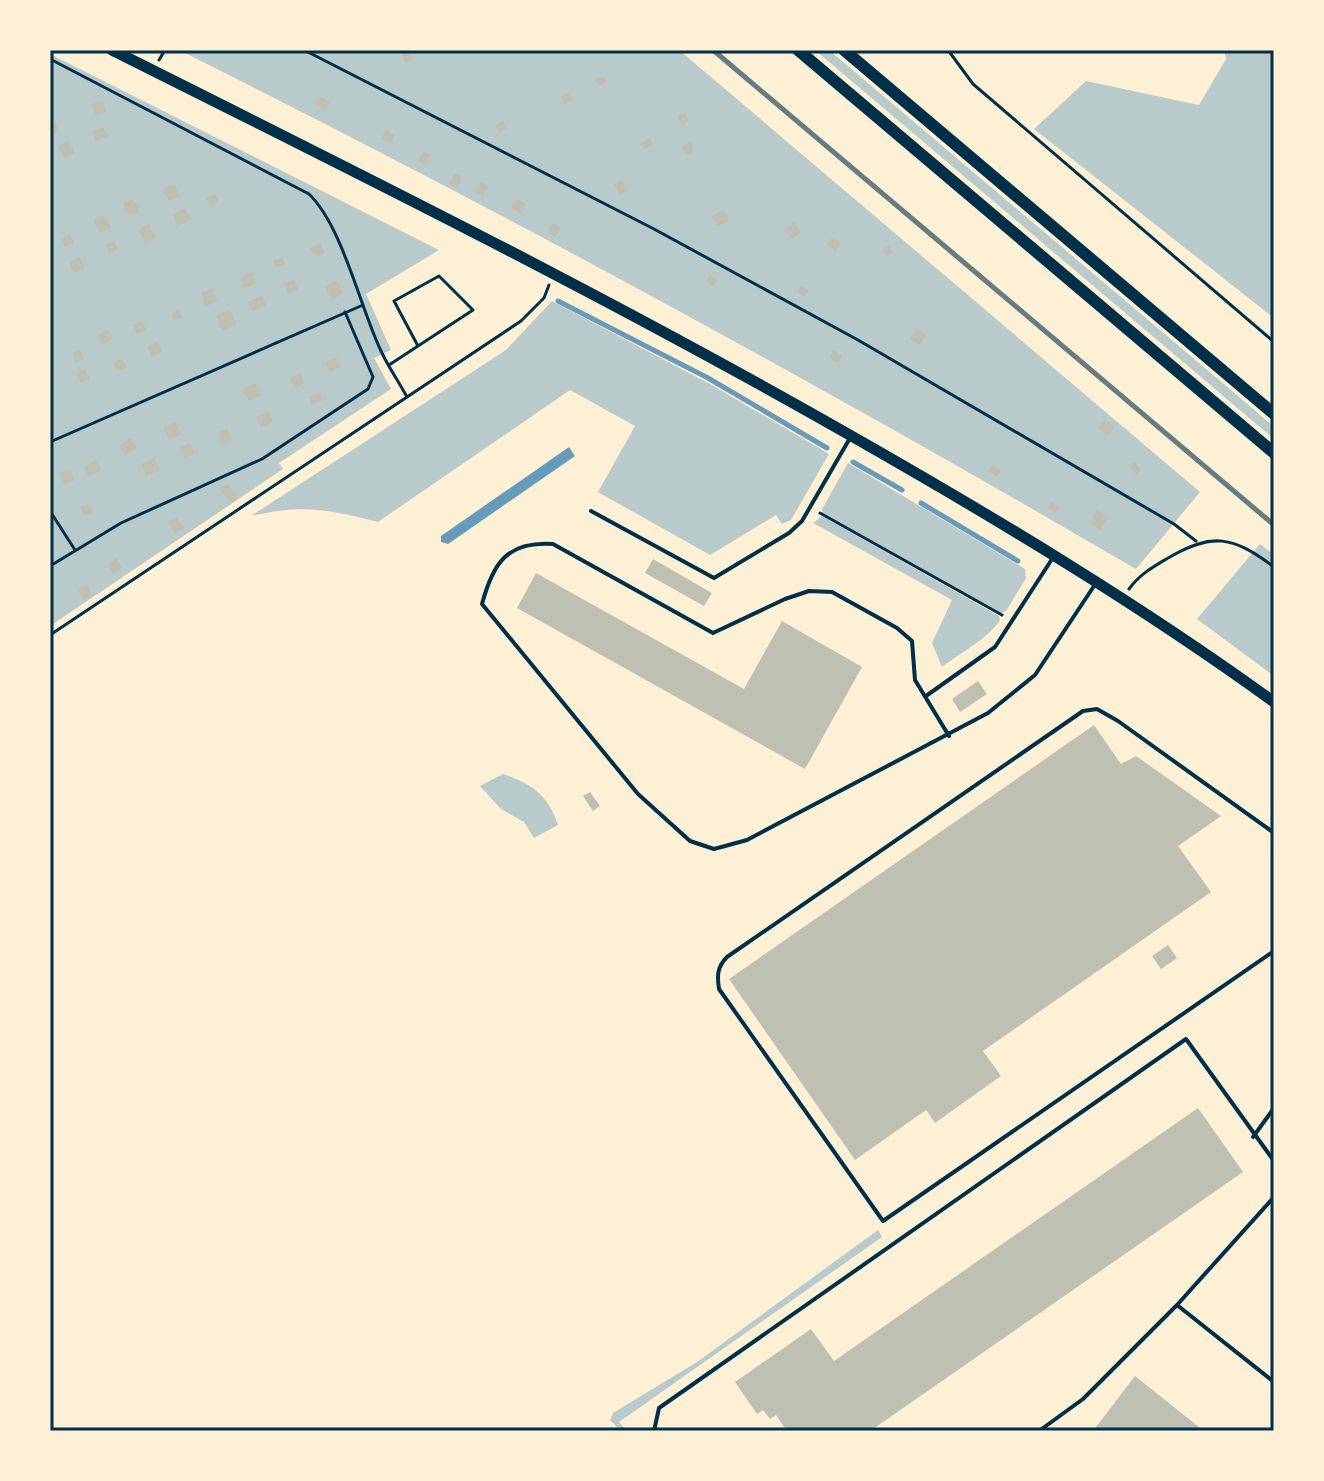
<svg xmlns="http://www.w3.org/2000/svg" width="1324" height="1481" font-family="Georgia,serif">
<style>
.green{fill:#b9caca}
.water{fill:#669bbc}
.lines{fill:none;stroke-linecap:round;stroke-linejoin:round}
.stream{stroke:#669bbc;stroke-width:5}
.building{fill:#bec0b2}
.path{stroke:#003049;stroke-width:3}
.service{stroke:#003049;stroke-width:4}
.tertiary{stroke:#003049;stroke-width:11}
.secondary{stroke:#003049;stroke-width:12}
.rail{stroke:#657d81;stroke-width:5}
.neatline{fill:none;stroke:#003049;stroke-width:3}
</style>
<rect width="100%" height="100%" fill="#fdf0d5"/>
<path class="green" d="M179 50H679L1200 492 1136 569C822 386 504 212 179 50Z
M815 50H829L1238 396 1274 427V439Z
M1224 50H1274V318L1034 129 1086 81 1199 105 1226 59Z
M50 54 439 250 366 294 391 350 374 358 391 389 279 463 283 469 50 626Z
M552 301 710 384 829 454 791 520 782 524 776 515 710 555 605 496 598 492 635 426 570 390 378 522C328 509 302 504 251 516L506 350Z
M848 463 1025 569 1026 578 1006 611 1001 613 823 513 822 509Z
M822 516 999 616 1000 620C990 637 959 654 942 667L932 643 952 600 813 523Z
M1260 544 1274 555V676L1197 619Z
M503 774C532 784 548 795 558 825L534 838 524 822 501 809 480 786Z
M878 1230 882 1237 619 1422 627 1431H621L610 1420 613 1413 697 1362Z"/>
<path class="water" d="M569 447 575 456 448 544 441 542V536Z"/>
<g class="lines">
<path class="stream" d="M558 301 708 378 827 448
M853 462 902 490
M921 503 1018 561"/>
</g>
<path class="building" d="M400 50H409L413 59 405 63Z
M604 76 607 82 599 86 596 80Z
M569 92 573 100 564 104 561 97Z
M320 96 330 102 325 110 316 105Z
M102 100 107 111 96 115 91 105Z
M685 113 689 121 682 125 678 116Z
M54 120 59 131 50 135V122Z
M503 121 507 128 499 133 495 126Z
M103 127 108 136 96 141 92 132Z
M386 130 395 135 390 144 381 139Z
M650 138 653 145 644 149 640 143Z
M69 141 75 153 64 158 58 146Z
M690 142 694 151 686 155 682 146Z
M423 152 430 155 426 165 418 161Z
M455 173 462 177 457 188 449 184Z
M622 180 628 191 620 195 614 184Z
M481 182 488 186 483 196 476 193Z
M174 184 180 196 169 201 163 189Z
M215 194 219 202 210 206 206 198Z
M132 199 139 205 138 213 131 215 126 212 124 203Z
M516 199 526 204 521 213 511 208Z
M185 209 191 220 178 226 173 214Z
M724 210 729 221 717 226 712 216Z
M105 215 111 228 100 233 94 220Z
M794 222 801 232 792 239 785 230Z
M552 223 561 228 555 237 546 232Z
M149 224 156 238 145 243 138 230Z
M70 234 74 243 65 247 60 238Z
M833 237 841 244 835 251 827 244Z
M114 241 118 249 109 253 106 245Z
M320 243 325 253 315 257 310 248Z
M887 245 893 251 888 257 882 250Z
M80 257 85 268 74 273 69 262Z
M282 257 285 264 276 268 273 261Z
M252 272 256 283 244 288 240 278Z
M710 275 718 280 714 287 706 282Z
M294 280 298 289 288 294 284 284Z
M337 281 343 294 331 300 325 286Z
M802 285 809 291 804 297 797 291Z
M212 288 217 301 206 306 201 293Z
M262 296 266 305 252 311 248 302Z
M229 309 237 324 223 331 216 316Z
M178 310 182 317 174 321 171 314Z
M142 321 146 330 137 334 133 325Z
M917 329 926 335 920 345 910 339Z
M108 330 113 339 102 345 98 335Z
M158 342 162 352 152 357 147 347Z
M80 350 84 359 76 362 73 353Z
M834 350 843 356 838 363 829 358Z
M336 357 340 367 330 372 325 362Z
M122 359 127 367 118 371 113 363Z
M85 370 90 379 81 383 76 374Z
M300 373 305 383 295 388 290 378Z
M255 383 261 395 249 401 243 389Z
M320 392 323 400 312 405 309 397Z
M268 411 273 422 261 427 256 417Z
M1105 419 1115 427 1108 436 1098 427Z
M175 422 181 434 169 440 163 428Z
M227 429 232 440 222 444 217 433Z
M131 438 137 448 125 455 119 445Z
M190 443 195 454 185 459 180 448Z
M154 458 160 470 146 476 141 464Z
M96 460 101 470 89 477 84 467Z
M1134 462 1141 470 1136 474 1129 466Z
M993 465 1001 471 997 477 988 471Z
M70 469 75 480 64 484 60 473Z
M229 484 237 499 231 503 219 489Z
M1051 502 1060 507 1056 513 1047 508Z
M89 504 92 512 84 516 80 507Z
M1096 510 1108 518 1100 530 1089 522Z
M176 517 184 528 175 533 168 522Z
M116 558 123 568 113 574 107 565Z
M653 559 712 593 704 606 645 573Z
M536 573 744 689 782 621 862 667 805 769 517 608Z
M86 584 92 595 84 600 77 589Z
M978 681 987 694 960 712 952 699Z
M1094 725 1121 764 1136 756 1221 816 1178 846 1211 892 983 1051 1001 1076 935 1123 926 1110 855 1160 729 979Z
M590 792 600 806 593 811 583 796Z
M1168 945 1177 958 1161 969 1152 956Z
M1198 1108 1243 1172 870 1431H787L776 1415 770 1419 763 1410 757 1414 735 1382 811 1329 834 1361Z
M1135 1376 1204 1431H1093Z"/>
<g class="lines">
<path class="path" d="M304 50 654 229 858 340 1174 524 1196 541
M948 50 973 84 1274 342
M50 59 309 194C343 227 360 308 382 353 389 368 399 382 407 397
M159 60 165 50
M389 365 473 310 439 276 394 301 418 346
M50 442 363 305
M50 511 75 550
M820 513 1002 615
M50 566 121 523 262 459 368 389 373 377 345 312
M1129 589C1140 574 1153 567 1168 558 1212 532 1233 536 1274 567
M50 635 521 321 544 298 549 285"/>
<path class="service" d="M591 511 714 578 789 533 802 521 850 438
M926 696 995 647 1054 556
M949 736 915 680 912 641 897 628 832 592 809 591 785 599 713 633 553 544C507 541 493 563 482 604L638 794 690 841 714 849 747 840 988 713 1035 675 1096 583
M1274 833 1118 721 1097 709 1083 711 727 957C717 967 717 976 719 989L883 1221 1274 951
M1253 1137 1274 1108
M1177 1305 1274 1197
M654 1431 659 1408 1186 1039 1274 1161
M1039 1431 1083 1399 1177 1305 1274 1382"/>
<path class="tertiary" d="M112 50C362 175 612 299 855 438 999 520 1140 605 1274 702"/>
<path class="secondary" d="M798 50 1274 453
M844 50 1274 414"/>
<path class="rail" d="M713 50 1274 525"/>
</g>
<rect width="1324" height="1481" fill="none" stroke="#fdf0d5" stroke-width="104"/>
<rect x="52" y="52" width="1220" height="1377" class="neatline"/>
</svg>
